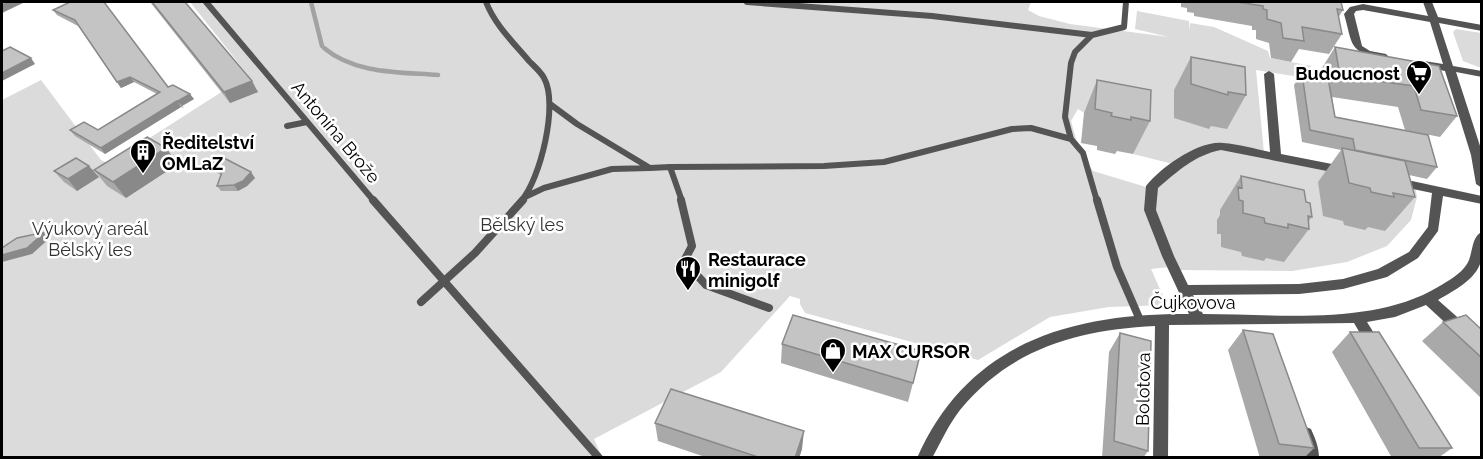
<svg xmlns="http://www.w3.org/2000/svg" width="1483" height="459" font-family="Raleway,sans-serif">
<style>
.green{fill:#dbdbdb}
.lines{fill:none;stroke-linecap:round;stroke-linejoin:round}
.stream{stroke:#a2a2a2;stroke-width:4.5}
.lane-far1{stroke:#545454;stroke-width:6}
.lane{stroke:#545454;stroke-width:8}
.street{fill:#545454;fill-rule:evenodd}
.wall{fill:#a9a9a9}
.shaded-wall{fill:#898989}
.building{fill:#c4c4c4;stroke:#898989;stroke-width:1.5}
.labels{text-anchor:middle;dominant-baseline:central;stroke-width:5;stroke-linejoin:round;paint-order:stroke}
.poi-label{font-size:18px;font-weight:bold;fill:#000;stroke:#fff;text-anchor:start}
.street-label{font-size:18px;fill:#000;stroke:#fff}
.park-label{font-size:18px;fill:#323232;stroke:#fff}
</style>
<rect width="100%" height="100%" fill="#fff"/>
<path class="green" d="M190 2H1031L1028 10 1039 16 1070 24 1169 37 1135 29 1137 11 1189 21V31L1190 23 1214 27 1268 51 1270 58 1312 66 1304 70 1300 77 1256 70 1264 153 1415 186 1417 197 1411 220 1387 246 1347 262 1292 271 1175 270 1150 209 1152 186 1177 165 1133 154 1138 135 1134 134 1135 124 1084 113 1078 109 1071 121 1079 150 1093 171 1146 187 1147 208 1169 267 1151 269 1167 305 1109 307 1050 317 978 360 805 313 800 304V299L790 296 721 372 594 439 602 457 2 458V100L41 80 101 160 109 164 248 75Z
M1456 29 1481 33V68L1463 61 1453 32Z"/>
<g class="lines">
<path class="stream" d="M311 2 322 46
M324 48C355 74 399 72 438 75"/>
<path class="lane-far1" d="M206 2 374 201
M486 2C495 25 513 42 529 61 534 66 541 72 544 78 559 104 540 180 521 201
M747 2 932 16 1092 35
M550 104 577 124 650 168 670 167
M287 126 307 122
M525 197 544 188 612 169 650 168
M682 201 670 167 824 166 884 162 1012 129 1031 128 1071 139
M1097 201 1083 153 1071 139 1065 117 1071 63 1075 52 1092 35 1124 27 1126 2"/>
<path class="lane" d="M373 200 599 458
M681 200 692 246 684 261 706 285 769 308
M1097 200 1117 267 1140 320
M421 302 475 253 523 200"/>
<path class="street" d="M1423 2H1432L1438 17 1482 25V31L1439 23 1453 66 1482 71V77L1456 72 1482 152V188L1476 184 1471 155 1445 71 1421 66 1419 64 1424 61 1443 64 1430 22 1363 10 1356 11 1354 14 1362 46 1370 51 1386 54 1388 56 1383 59C1348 52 1353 45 1344 14L1350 7 1363 4 1428 16Z
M1269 71 1274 74 1281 154 1342 166 1348 170 1342 174 1221 150C1195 155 1178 171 1158 188L1156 210 1174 256 1188 285 1299 284 1343 279 1378 269 1409 252 1428 227 1432 193 1394 185 1392 182 1394 179 1398 178 1482 196V204L1443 196 1438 231 1418 258 1387 277 1343 289 1299 294 1193 295 1203 314C1277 314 1373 326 1438 287 1448 281 1461 274 1467 264 1473 255 1471 236 1482 232 1482 241 1483 252 1481 261 1476 280 1453 291 1438 300L1482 339V354L1477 352 1426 305 1395 317 1367 322 1382 346 1380 350 1375 352 1370 350 1354 323 1169 325 1168 458H1153L1155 326C1078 330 1011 348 960 410 949 424 941 442 932 458H917C968 342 1072 313 1189 314L1162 256 1144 210 1146 186C1160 168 1199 140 1223 143 1239 144 1255 149 1270 152L1264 74Z
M1306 427 1311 429C1315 438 1319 447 1319 458H1305V450L1299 434 1301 429Z"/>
</g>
<path class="wall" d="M70 2 168 87 194 99 182 106 184 108 181 107 105 154 75 136 70 130H98L157 94 134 82 121 88 78 26 57 15 53 10Z
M150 2H185L258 92 230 103Z
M1181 2H1341L1343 10 1338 18 1342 34 1329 54 1299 49 1291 62 1271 58 1269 43 1256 39V30H1252V26L1194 16V13L1187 12V8L1181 7Z
M1335 47 1439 66 1457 116 1440 137 1405 130 1398 107 1332 97 1335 117 1437 167 1427 179 1409 175 1415 197 1385 231 1368 227 1365 230 1344 225 1343 221 1323 216 1318 182 1341 150 1302 142 1294 85 1302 73 1323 77 1322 68Z
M1191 57 1246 95 1227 129 1211 126 1209 129 1174 118V90Z
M1097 80 1150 121 1133 154 1117 151 1115 154 1097 150V146L1081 143 1084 113Z
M166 148 178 164 126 198 107 186 94 170Z
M210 165 255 178 247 186 238 191H221L217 186 221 175 214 171Z
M54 171 99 177 77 191 64 182Z
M1241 176 1306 202 1312 217 1308 222 1309 229 1284 262 1266 258 1264 261 1242 256 1241 252 1221 247V234H1217V220L1220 215V210Z
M1443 322 1482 330V399L1422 341Z
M1243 330 1314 448 1304 458H1260L1228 350Z
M1350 332 1452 448 1438 458H1392L1332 352Z
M1120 333 1148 451 1143 458H1102L1109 352Z
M782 344 913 383 908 402 781 363Z
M655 423 802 449 799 458H708L658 441Z"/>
<path class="shaded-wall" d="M9 2H25L2 13V5Z
M31 58 35 64 2 81V73Z
M130 77 134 82 121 88 117 82Z
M252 81 258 92 230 103 224 92Z
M190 94 194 99 182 106 178 101Z
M177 101 181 107 105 154 101 148Z
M166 148 178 164 126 198 113 182Z
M89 166 99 177 77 191 68 179Z
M251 172 255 178 247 186 238 191 234 185Z
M45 232 51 237 32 254 2 262V255Z
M804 431 802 449 799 458H795Z"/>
<path class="building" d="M2 2H9L2 5Z
M70 2H104L168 87 173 85 190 94 178 101 180 103 177 101 101 148 70 130 84 122 98 130 160 92 130 77 117 82 75 20 53 10Z
M152 2H185L252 81 224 92Z
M1237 2H1341L1343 10 1337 9 1342 34 1302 27 1304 41 1283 38 1281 23 1267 19V10L1263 9V6Z
M10 47 31 58 2 73V51Z
M1335 47 1439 66 1457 116 1421 110 1414 86 1340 76Z
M1191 57 1245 67 1246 95 1228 92V95L1191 84Z
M1302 73 1328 78 1335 117 1428 135 1437 167 1355 150 1353 139 1310 130Z
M1097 80 1151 90 1150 121 1131 117V120L1111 116 1112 113 1095 109Z
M147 137 166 148 113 182 94 170Z
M1342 148 1405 161 1415 197 1393 193 1394 197 1371 192 1370 188 1349 183Z
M222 157 251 172 243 181 234 185 217 186 222 172 210 165Z
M76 158 89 166 68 179 54 171Z
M1241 176 1304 190 1306 202 1310 203 1312 217 1308 216 1309 229 1288 224V228L1265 223 1264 218 1243 213V201L1239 200 1238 187 1242 188Z
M45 232 27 248 2 255V248L17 238Z
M793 315 921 351 913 383 782 344Z
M1466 315 1482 330V358L1443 322Z
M1243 330 1273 334 1314 448 1279 444Z
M1350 332H1379L1452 448H1419Z
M1120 333 1151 341 1148 451 1114 441Z
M671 389 804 431 795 458H761L655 423Z"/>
<defs>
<symbol id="supermarket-pin" viewBox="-11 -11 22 30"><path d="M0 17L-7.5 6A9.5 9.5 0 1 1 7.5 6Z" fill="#000" stroke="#fff"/><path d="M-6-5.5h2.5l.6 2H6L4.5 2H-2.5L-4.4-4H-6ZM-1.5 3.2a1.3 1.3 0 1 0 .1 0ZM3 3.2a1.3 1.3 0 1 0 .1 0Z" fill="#fff"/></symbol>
<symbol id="building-pin" viewBox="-11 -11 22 30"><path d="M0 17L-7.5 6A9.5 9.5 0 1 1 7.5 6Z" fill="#000" stroke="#fff"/><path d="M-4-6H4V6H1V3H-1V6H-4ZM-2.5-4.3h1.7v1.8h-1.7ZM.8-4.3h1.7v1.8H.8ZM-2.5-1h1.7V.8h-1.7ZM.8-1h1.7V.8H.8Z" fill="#fff"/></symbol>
<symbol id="restaurant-pin" viewBox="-11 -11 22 30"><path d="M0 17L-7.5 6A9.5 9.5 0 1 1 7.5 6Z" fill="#000" stroke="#fff"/><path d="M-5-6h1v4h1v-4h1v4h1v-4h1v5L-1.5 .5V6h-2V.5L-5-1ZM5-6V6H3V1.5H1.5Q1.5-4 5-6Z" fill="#fff"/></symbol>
<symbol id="shop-pin" viewBox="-11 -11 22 30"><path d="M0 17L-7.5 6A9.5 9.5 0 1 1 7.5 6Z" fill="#000" stroke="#fff"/><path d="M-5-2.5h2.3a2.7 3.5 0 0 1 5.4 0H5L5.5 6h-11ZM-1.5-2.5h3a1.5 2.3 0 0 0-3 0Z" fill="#fff"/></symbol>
</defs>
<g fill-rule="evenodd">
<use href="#supermarket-pin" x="1404" y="58" width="30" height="40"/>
<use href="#building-pin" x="128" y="137" width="30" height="40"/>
<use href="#restaurant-pin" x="673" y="254" width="30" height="40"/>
<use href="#shop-pin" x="818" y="336" width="30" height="40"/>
</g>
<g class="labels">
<g class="poi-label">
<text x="1400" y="73" text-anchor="end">Budoucnost</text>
<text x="162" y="142">Ředitelství<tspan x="162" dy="21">OMLaZ</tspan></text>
<text x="708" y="259">Restaurace<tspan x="708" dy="21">minigolf</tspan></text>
<text x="852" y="351">MAX CURSOR</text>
</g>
<g class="street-label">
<text transform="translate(336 132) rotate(50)">Antonína Brože</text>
<text x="1193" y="302">Čujkovova</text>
<text transform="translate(1143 389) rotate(-89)">Bolotova</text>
</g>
<g class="park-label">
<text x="522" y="224">Bělský les</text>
<text x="90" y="228">Výukový areál<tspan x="90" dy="21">Bělský les</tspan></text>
</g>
</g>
<rect width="1483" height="459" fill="none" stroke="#000000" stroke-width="6"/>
</svg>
